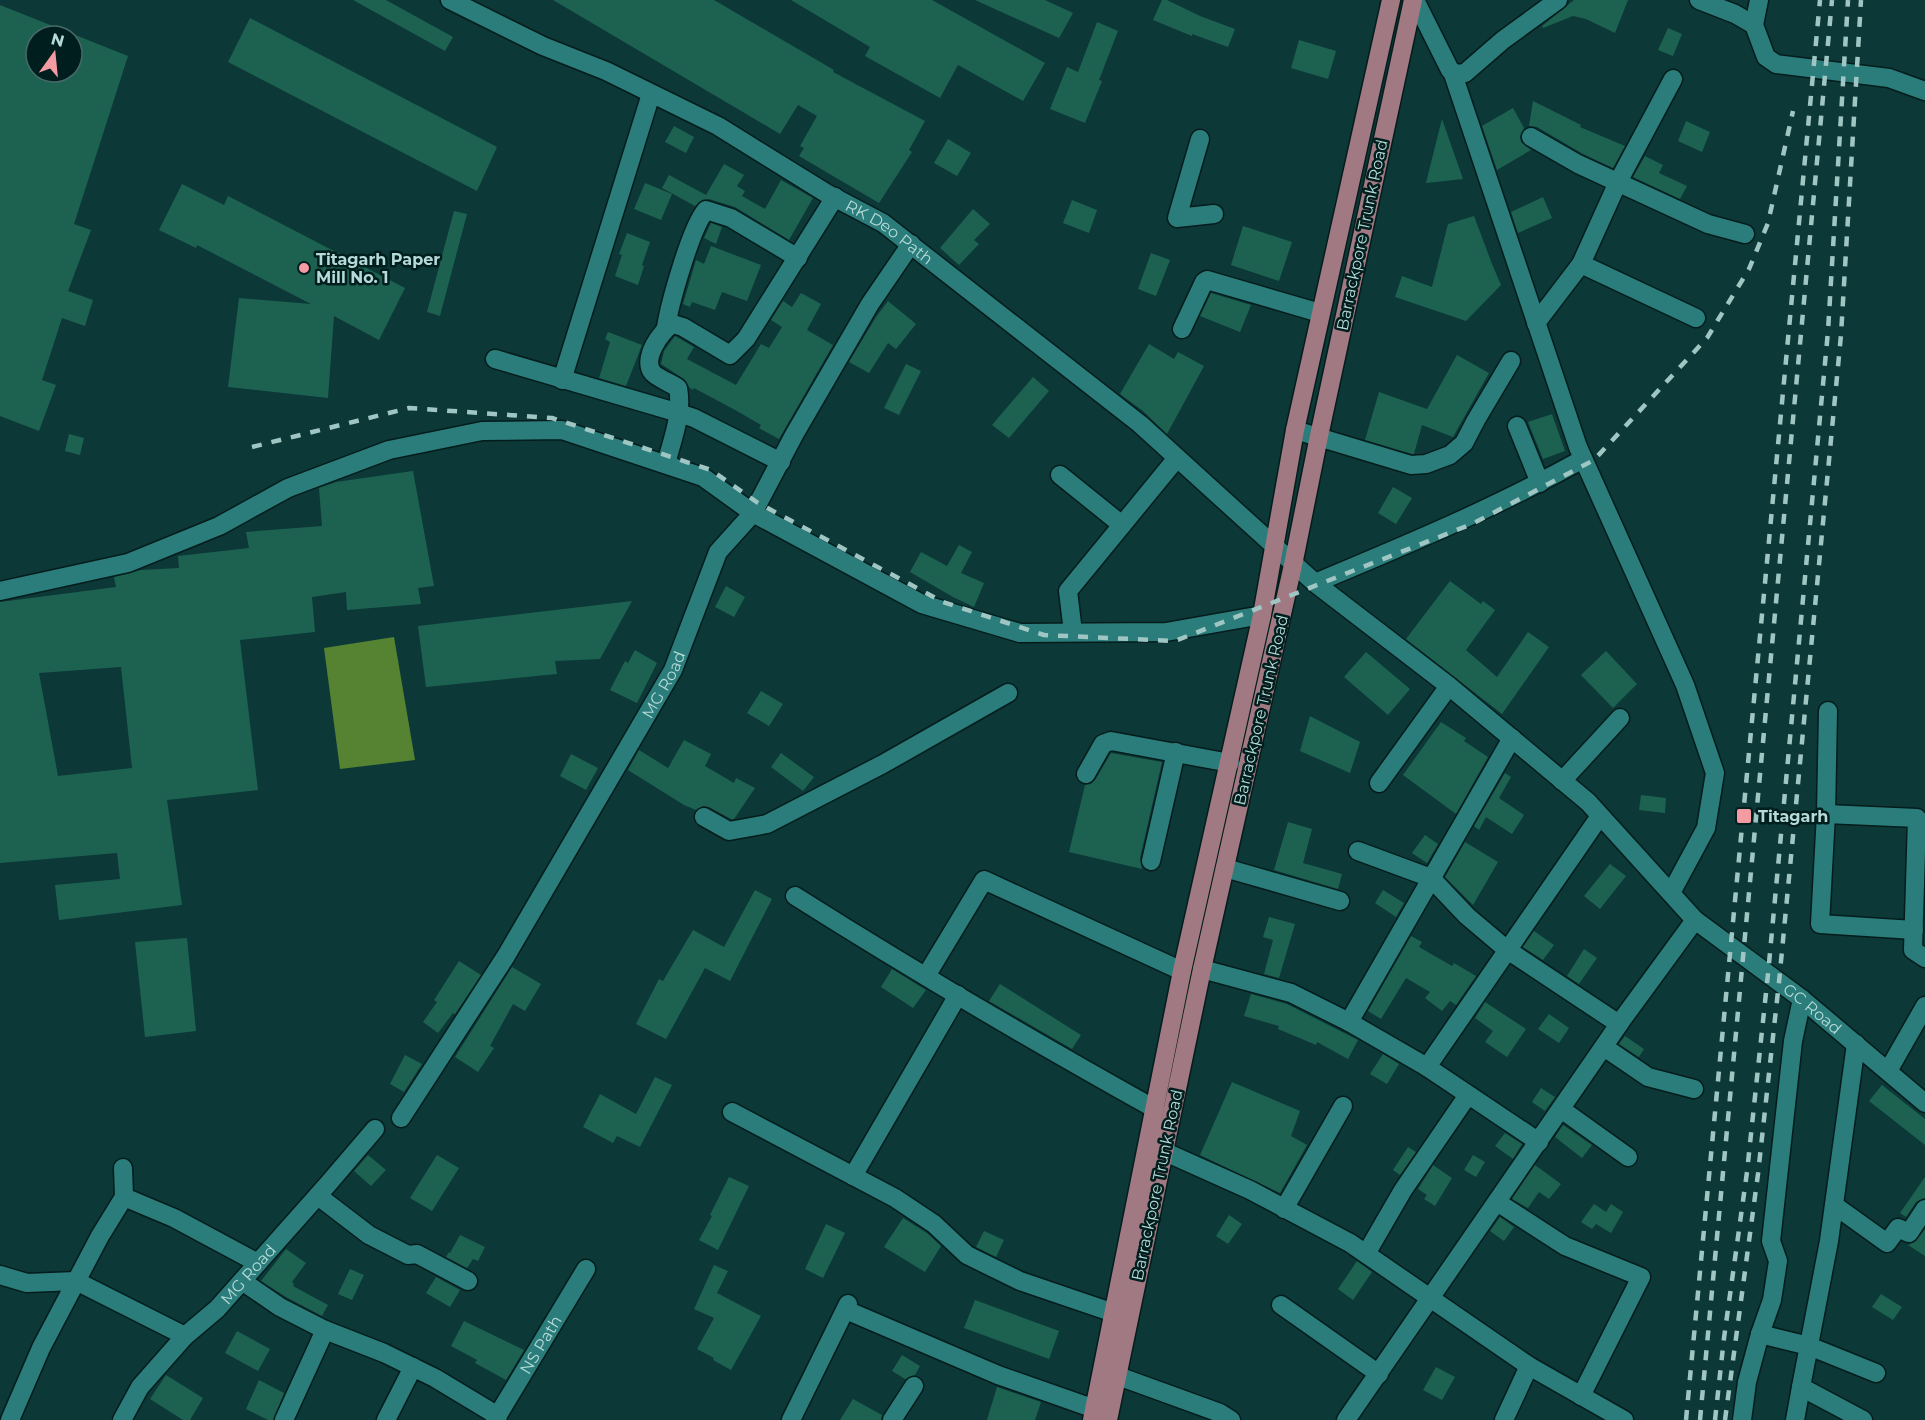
<svg xmlns="http://www.w3.org/2000/svg" width="1925" height="1420" font-family="Montserrat,sans-serif">
<style>
.water{fill:#568332}
.building{fill:#1d6251;fill-rule:evenodd}
.lines{fill:none;stroke-linecap:round;stroke-linejoin:round}
.street-casing{stroke:#041d1c;stroke-width:21}
.primary-casing{stroke:#041d1c;stroke-width:21}
.street{stroke:#2b7d7b;stroke-width:18}
.primary{stroke:#a17982;stroke-width:18}
.rail{stroke:#a0c6c4;stroke-width:4.5;stroke-dasharray:10 10;stroke-linecap:butt}
.poi-dot{fill:#f49aa3;stroke:#001e1d;stroke-width:2}
.labels{text-anchor:middle;dominant-baseline:central;stroke-width:5;stroke-linejoin:round;paint-order:stroke}
.street-label{font-size:16px;fill:#b5dad8;stroke:#001e1d}
.poi-label{font-size:16px;font-weight:bold;fill:#b5dad8;stroke:#001e1d;text-anchor:start}
</style>
<rect width="100%" height="100%" fill="#0c3837"/>
<path class="water" d="M394 637 415 760 340 769 324 648Z"/>
<path class="building" d="M353 0H386L453 37 445 51Z
M553 0H714L834 70 833 72 925 121 909 150 912 152 879 203 799 156 804 148 800 146 817 116 798 105 780 134Z
M791 0H932L1045 63 1023 101 958 65 940 98 865 56 870 47Z
M975 0H1045L1073 13 1059 38Z
M1162 0H1167L1200 16 1235 29 1228 47 1192 34V36L1153 20Z
M1574 0H1628L1615 33 1586 19 1573 16 1543 28 1542 26Z
M0 5 128 56 74 224 91 230 68 291 93 300 85 326 62 318 42 380 56 385 39 431 0 416ZM36 36H72V72H36Z
M250 18 497 147 477 191 228 62Z
M1097 22 1118 31 1099 80 1102 81 1085 123 1050 109 1067 67 1078 72Z
M1668 28 1682 34 1673 56 1658 50Z
M1299 40 1336 51 1328 79 1291 68Z
M1533 101 1581 125 1580 127 1625 146 1613 168 1583 154 1537 127 1529 126Z
M1513 108 1524 128 1520 136 1521 142 1531 150 1497 170 1482 126Z
M1442 119 1463 179 1426 183Z
M1686 121 1710 132 1702 152 1678 141Z
M674 126 694 137 686 153 665 142Z
M948 139 971 153 957 176 934 163Z
M1645 156 1663 165 1659 173 1687 186 1680 199 1633 177Z
M724 164 744 175 737 186 745 191 742 196 765 209 781 180 813 198 789 240 735 207 709 199 702 200 695 206 662 188 669 175 706 195Z
M645 183 672 194 661 220 634 209Z
M182 184 224 205 228 196 405 288 379 340 334 316 328 398 228 387 239 298 311 304 197 245 196 248 159 230Z
M1543 197 1552 218 1518 233 1511 212Z
M1072 200 1097 210 1089 233 1063 223Z
M973 209 990 224 974 240 979 244 959 265 940 248Z
M454 211 467 214 440 316 427 312Z
M1474 216 1492 264 1501 285 1466 321 1395 297 1402 276 1432 287 1448 224Z
M711 223 722 227 716 244 704 238Z
M1243 226 1292 242 1279 281 1231 265Z
M627 233 650 242 642 265 644 266 638 285 615 276 622 255 619 254Z
M711 246 761 265 747 301 722 292 715 310 692 302 690 307 683 304 696 260 704 264Z
M1151 253 1170 260 1156 296 1138 289Z
M801 293 821 304 807 330 833 345 779 439 759 428 761 425 737 411 694 388 693 390 689 387 684 379 661 364 664 351 675 336 694 347 687 359 736 385 761 344 769 348 782 327 771 320 783 301 792 307Z
M1211 293 1251 305 1240 332 1200 316Z
M888 301 916 324 896 349 888 343 869 373 849 362 876 317Z
M608 332 642 345 626 386 599 378 610 342 605 339Z
M1149 344 1174 359 1178 352 1204 366 1167 434 1143 411 1120 394Z
M1457 355 1489 373 1453 437 1422 425 1414 454H1412L1365 440 1379 392 1427 409Z
M906 364 921 371 899 415 884 408Z
M1033 377 1049 391 1009 438 992 425Z
M1552 414 1565 451 1543 459 1528 422Z
M69 434 84 438 80 455 65 451Z
M413 471 434 586 418 588 421 604 347 610 346 592 312 597 315 632 240 640 258 790 167 800 182 905 59 920 55 885 120 879 117 853 0 863V602L116 587 114 577 141 570 179 568 178 556 249 548 246 532 322 526 319 488 336 482ZM121 667 132 768 58 776 39 673Z
M1393 487 1412 498 1396 524 1378 513Z
M959 545 972 552 961 573 984 583 974 607 953 597 910 572 921 552 947 566Z
M1450 581 1481 604 1483 601 1495 610 1466 650 1497 677 1528 632 1549 647 1502 714 1406 639Z
M726 586 745 597 734 617 715 607Z
M632 601 600 659 555 661 557 674 426 687 418 626Z
M635 650 657 663 637 703 610 690 625 661 628 663Z
M1606 651 1637 684 1613 708 1581 675Z
M1366 652 1410 689 1388 715 1344 677Z
M761 691 783 704 769 726 747 713Z
M1310 716 1360 742 1350 773 1300 751Z
M1441 722 1466 738 1464 741 1488 757 1456 814 1403 775Z
M684 740 711 754 705 766 734 783 736 778 755 788 734 819H731L709 807 703 806 696 810 684 805 628 770 639 750 668 768Z
M781 753 814 777 803 791 771 767Z
M1111 753 1162 762 1140 858 1142 869 1069 852 1085 785 1091 784 1095 780Z
M571 754 598 768 586 790 560 776Z
M1505 773 1511 777 1499 798 1524 815 1512 834 1486 817 1479 830 1474 826Z
M1641 795 1666 798 1665 813 1639 810Z
M1288 822 1312 829 1303 863 1342 874 1338 889 1274 870Z
M1425 835 1438 844 1427 863 1412 853Z
M1465 842 1498 862 1473 905 1445 877Z
M1610 864 1626 876 1600 909 1584 896Z
M755 890 772 899 730 981 705 968 666 1039 636 1024 659 979 663 981 693 930 724 947Z
M1383 890 1404 903 1396 917 1375 903Z
M1269 917 1295 924 1279 978 1264 974 1273 940 1263 937Z
M1534 931 1554 945 1543 960 1523 947Z
M1411 936 1422 942 1419 947 1452 966 1454 963 1476 976 1456 1005 1450 1001 1442 1011 1425 998 1430 992 1406 978 1381 1019 1368 1011Z
M187 938 196 1031 145 1037 135 942Z
M1584 949 1597 958 1579 984 1567 976Z
M459 961 481 975 455 1014 453 1013 438 1033 423 1022 437 1002 434 1000Z
M512 967 541 984 525 1011 513 1004 490 1046 494 1048 478 1072 455 1057Z
M892 969 926 990 913 1008 881 987Z
M1000 984 1081 1035 1072 1049 989 1001Z
M1251 994 1287 1004 1358 1040 1348 1059 1317 1042 1316 1045 1278 1029 1279 1026 1244 1016Z
M1485 1002 1526 1029 1507 1057 1485 1042 1493 1031 1475 1018Z
M1549 1014 1569 1028 1559 1043 1538 1029Z
M1625 1036 1644 1049 1639 1057 1619 1044Z
M1383 1054 1399 1064 1387 1084 1370 1074Z
M405 1055 422 1064 404 1092 390 1084Z
M655 1077 672 1085 640 1147 617 1136 613 1143 583 1127 600 1094 636 1114Z
M1232 1082 1300 1111 1291 1136 1307 1145 1280 1193 1200 1155Z
M1882 1085 1925 1119V1145L1869 1101Z
M1541 1088 1555 1097 1545 1111 1532 1102Z
M1563 1125 1592 1145 1582 1158 1555 1137Z
M1505 1133 1522 1144 1513 1159 1495 1146Z
M1408 1147 1416 1152 1400 1175 1393 1170Z
M368 1155 386 1170 371 1186 354 1171Z
M437 1155 459 1168 432 1211 410 1198Z
M1473 1155 1485 1162 1476 1177 1464 1170Z
M1433 1165 1452 1178 1435 1206 1424 1199 1427 1195 1418 1189Z
M1535 1165 1561 1184 1549 1199 1539 1192 1528 1208 1512 1199Z
M729 1177 749 1186 718 1250 699 1240 712 1216 710 1215Z
M1925 1177V1198L1916 1202 1906 1217 1900 1213Z
M1594 1204 1606 1212 1611 1204 1623 1212 1611 1233 1596 1224 1592 1229 1581 1222Z
M1229 1215 1242 1224 1228 1244 1216 1236Z
M1500 1217 1514 1227 1504 1241 1490 1231Z
M903 1218 927 1233 941 1246 925 1272 884 1247Z
M826 1224 845 1233 823 1278 805 1269Z
M1925 1229V1256L1908 1245 1915 1242Z
M984 1231 1004 1240 996 1257 976 1247Z
M460 1235 485 1247 478 1261 473 1259 467 1268 446 1257 449 1252 450 1253Z
M286 1249 306 1263 292 1282 294 1284 293 1286 328 1305 322 1316 286 1297 261 1281Z
M1357 1261 1372 1272 1353 1300 1338 1289Z
M714 1265 728 1271 717 1293 761 1316 731 1370 713 1360 714 1358 697 1349 714 1318 694 1309Z
M350 1269 364 1275 352 1300 338 1294Z
M436 1277 460 1290 450 1307 426 1293Z
M1881 1294 1902 1307 1893 1320 1872 1307Z
M975 1300 1059 1331 1049 1359 964 1328Z
M464 1321 524 1350 506 1380 475 1363 477 1360 451 1346Z
M237 1331 270 1349 258 1371 225 1353Z
M902 1355 920 1366 915 1375 905 1379 892 1371Z
M1436 1367 1455 1377 1442 1400 1423 1390Z
M166 1375 203 1398 190 1420H183L150 1399Z
M259 1380 284 1393 273 1420H268L246 1409Z
M997 1387 1041 1402 1035 1420H987Z
M853 1399 882 1415 881 1420H840Z"/>
<g class="lines">
<defs>
<g id="street">
<path id="s1" d="M450 0 543 46 606 71 718 126 826 193 883 223 1140 424 1315 583 1449 686 1588 802 1695 920 1802 999 1925 1103"/>
<path d="M1415 0 1450 70 1456 74 1465 73 1503 40 1558 0"/>
<path d="M1699 0 1735 14 1754 25"/>
<path d="M1759 0 1754 25 1766 57 1776 64 1889 78 1925 91"/>
<path d="M1453 74 1578 447 1685 685 1715 773 1706 828 1671 893"/>
<path d="M1531 137 1578 164 1708 224 1745 234"/>
<path d="M1200 139 1177 218 1214 214"/>
<path d="M1581 264 1696 318"/>
<path d="M1536 323 1581 264 1618 182 1673 79"/>
<path d="M666 327C670 303 691 227 706 210L731 218 798 258"/>
<path d="M1182 329 1204 282 1207 280 1320 313"/>
<path d="M495 359 679 413 694 418 781 462"/>
<path d="M562 380 651 94"/>
<path d="M1517 426 1540 483"/>
<path d="M1295 430 1411 465 1426 464 1450 455 1464 443 1476 420 1511 361"/>
<path d="M666 464C672 440 683 414 678 388 671 383 659 379 653 373 641 360 661 330 673 324L683 327 730 355 746 339 835 197"/>
<path d="M1060 475 1122 525"/>
<path d="M1315 583C1406 545 1497 507 1583 459"/>
<path d="M0 591 128 563 219 526 288 488 389 450 482 431 562 430 703 477 753 513 922 604 1020 633 1166 632 1262 615"/>
<path d="M1073 632 1068 591 1177 458"/>
<path d="M1828 711 1826 814 1820 924 1914 930"/>
<path d="M1086 774 1103 744 1111 741 1230 763"/>
<path d="M1562 781 1620 718"/>
<path d="M1379 783 1449 686"/>
<path d="M1826 814 1917 818 1913 950 1925 958"/>
<path d="M704 817 729 831 767 824 883 764 1008 693"/>
<path d="M1358 851 1431 878 1467 916 1506 949 1619 1024"/>
<path d="M1151 861 1176 752"/>
<path d="M1225 868 1340 901"/>
<path d="M795 896C912 970 1033 1041 1155 1109"/>
<path d="M1202 969 1291 993 1349 1022 1427 1067 1539 1142"/>
<path d="M926 976 984 880 1182 971"/>
<path d="M1349 1022 1512 738"/>
<path d="M1856 1044 1829 1241 1801 1387 1863 1420"/>
<path d="M1604 1047 1648 1077 1694 1089"/>
<path d="M1427 1067 1600 816"/>
<path d="M1888 1071 1925 1006"/>
<path d="M1561 1109 1628 1157"/>
<path d="M732 1112 895 1198 934 1224 967 1255 1020 1281 1114 1313"/>
<path id="s2" d="M401 1118 506 956 673 670 718 552 753 513 794 435 870 304 911 244"/>
<path d="M1163 1151 1250 1190 1350 1243 1529 1366 1624 1420"/>
<path d="M853 1176 958 995"/>
<path d="M318 1196 369 1235 408 1255 417 1254 468 1281"/>
<path d="M124 1197 174 1218 258 1263"/>
<path d="M1497 1202 1565 1246 1641 1277 1581 1396"/>
<path d="M1834 1205 1887 1243 1898 1228 1909 1233 1925 1209"/>
<path d="M1284 1209 1343 1106"/>
<path d="M1366 1254 1403 1190 1468 1095"/>
<path d="M0 1275 27 1283 76 1281 185 1336"/>
<path d="M242 1281 280 1307 325 1330 384 1353 435 1378 498 1416"/>
<path d="M1281 1305 1379 1374"/>
<path d="M846 1310 998 1375 1095 1409"/>
<path d="M1760 1334 1809 1346 1876 1373"/>
<path d="M1118 1376 1220 1413 1231 1420"/>
<path d="M10 1420 41 1348 100 1236 124 1197 123 1168"/>
<path id="s3" d="M122 1420 140 1387 185 1336 217 1309 328 1184 375 1129"/>
<path d="M284 1420 325 1330"/>
<path d="M386 1420 413 1367"/>
<path id="s4" d="M495 1420 586 1269"/>
<path d="M791 1420 848 1304"/>
<path d="M892 1420 914 1386"/>
<path d="M1346 1420 1624 1017 1695 920"/>
<path d="M1504 1420 1529 1366"/>
<path d="M1742 1420 1747 1382 1760 1334 1772 1300 1778 1261 1771 1241 1793 1041 1802 999"/>
<path d="M1795 1420 1801 1387"/>
</g>
<path id="primary" d="M1092 1420 1182 971 1262 615 1295 430 1391 0
M1108 1420 1202 969 1293 565 1319 436 1413 0"/>
</defs>
<use href="#street" class="street-casing"/>
<use href="#primary" class="primary-casing"/>
<use href="#street" class="street"/>
<use href="#primary" class="primary"/>
<path class="rail" d="M252 447 409 408 552 418 711 470 758 503 943 602 1044 635 1175 641 1472 524 1594 460 1707 338 1749 269 1768 223 1793 111
M1686 1420 1820 0
M1700 1420 1832 0
M1715 1420 1724 1338 1747 1172 1768 974 1828 331 1848 0
M1725 1420 1758 1174 1779 982 1841 335 1861 0"/>
</g>
<g class="poi-dot">
<circle cx="304" cy="268" r="6"/>
<rect x="1736" y="808" width="16" height="16" rx="3"/>
</g>
<g class="labels">
<g class="street-label">
<text stroke="none"><textPath href="#s1" startOffset="498">RK Deo Path</textPath></text>
<text transform="translate(1362 235) rotate(-78)">Barrackpore Trunk Road</text>
<text stroke="none"><textPath href="#s2" startOffset="507">MG Road</textPath></text>
<text transform="translate(1261 710) rotate(-77)">Barrackpore Trunk Road</text>
<text stroke="none"><textPath href="#s1" startOffset="1707">GC Road</textPath></text>
<text transform="translate(1157 1185) rotate(-78)">Barrackpore Trunk Road</text>
<text stroke="none"><textPath href="#s3" startOffset="194">MG Road</textPath></text>
<text stroke="none"><textPath href="#s4" startOffset="88">NS Path</textPath></text>
</g>
<g class="poi-label">
<text x="316" y="259">Titagarh Paper<tspan x="316" dy="18">Mill No. 1</tspan></text>
<text x="1758" y="816">Titagarh</text>
</g>
</g>
<g transform="translate(54 54) rotate(15)"><circle r="28" fill="#001e1d" stroke="#486968" stroke-width="1.5"/>
<path d="M0-4.5L10 22L0 15L-10 22Z" fill="#f49aa3"/>
<text y="-9" font-size="16" font-weight="bold" text-anchor="middle" fill="#b5dad8">N</text>
</g>
</svg>
